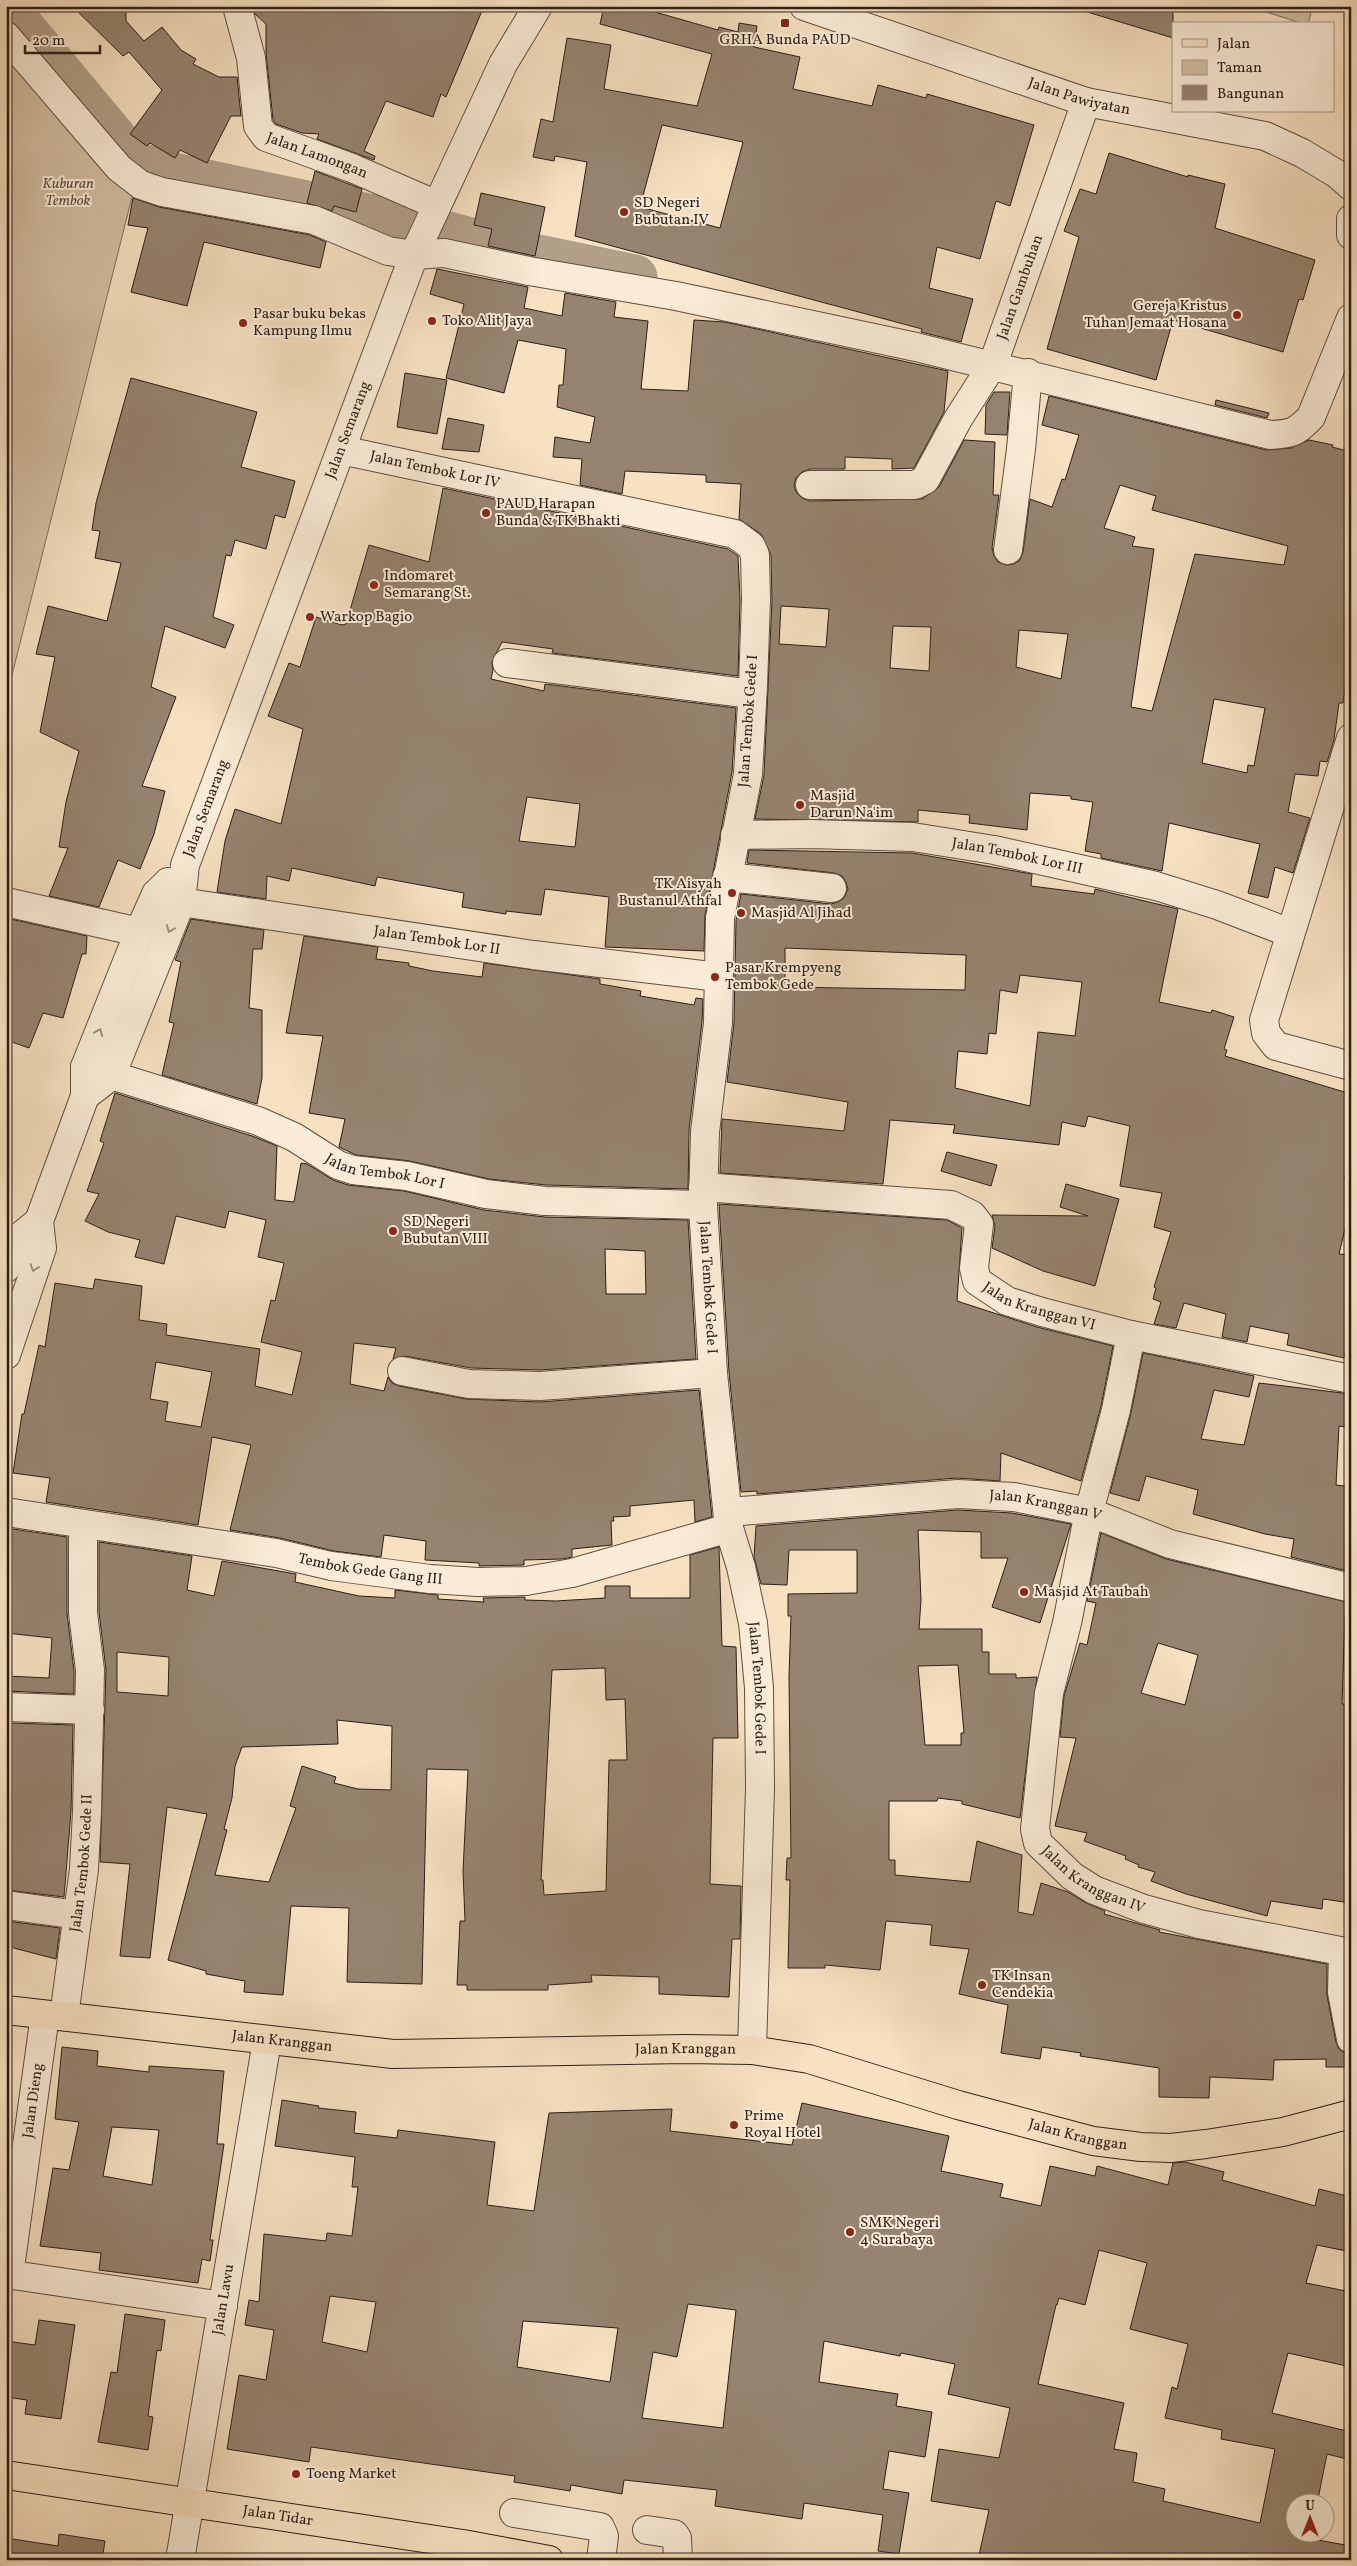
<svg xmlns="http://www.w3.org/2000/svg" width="1357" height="2566" font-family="Vollkorn,serif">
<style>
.green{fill:#d4c0a4;stroke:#80705e}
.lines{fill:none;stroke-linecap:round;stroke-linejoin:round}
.river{stroke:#b29f88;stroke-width:45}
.building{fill:#968470;stroke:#2c1f19;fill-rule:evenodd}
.minor-casing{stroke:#5f5043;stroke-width:30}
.major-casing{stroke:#2c1f19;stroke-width:30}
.minor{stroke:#faecd7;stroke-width:28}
.major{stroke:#f7e1c1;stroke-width:28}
.oneway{stroke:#9d9082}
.poi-dot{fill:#8f2418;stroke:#faecd7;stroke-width:2}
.labels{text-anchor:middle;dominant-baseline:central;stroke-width:4;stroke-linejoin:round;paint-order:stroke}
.poi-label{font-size:15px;fill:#2c1f19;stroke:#faecd7;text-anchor:start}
.street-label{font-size:15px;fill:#2c1f19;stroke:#faecd7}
.park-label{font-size:15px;font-style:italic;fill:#5e4f43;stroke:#faecd7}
</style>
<rect width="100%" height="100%" fill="#f7e1c1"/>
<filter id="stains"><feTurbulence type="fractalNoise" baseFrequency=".004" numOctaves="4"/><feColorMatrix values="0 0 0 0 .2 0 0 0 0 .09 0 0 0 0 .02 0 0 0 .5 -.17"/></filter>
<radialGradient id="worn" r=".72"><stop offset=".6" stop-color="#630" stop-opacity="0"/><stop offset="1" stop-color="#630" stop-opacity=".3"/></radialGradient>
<path class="green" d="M1247 6H1313L1308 24H1304Z
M6 19 137 177 6 699Z"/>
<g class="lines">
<path class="river" d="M6 8 136 164 164 173 430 229 514 252 635 277"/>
</g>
<path class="building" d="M72 6H126V21L144 41 162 27 181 50 196 59 193 64 219 77H237L241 116H231L207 163 180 150 175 158 150 143 147 146 130 134 162 90 129 52 123 56Z
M253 6H484L446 97 441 94 433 117 386 101 364 151 375 156 374 160 317 139 319 134 302 133 276 124 273 120 266 53V24L255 14Z
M604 6H634L718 30 719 27 738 32 739 23 757 26 754 47 800 57 793 89 872 106 878 85 926 98 927 94 1034 125 1010 206 996 201 980 259 937 247 929 288 973 299 961 342 921 332 922 329 575 236 587 162 555 156 554 161 533 157 541 119 553 122 567 38 611 45 604 89 697 106 712 54 600 24ZM662 125 743 142 720 228 640 207Z
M1085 6H1173V38L1084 11Z
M1109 153 1188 177V175L1225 184 1215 228 1315 260 1303 300 1299 299 1283 352 1173 320 1156 380 1047 349 1079 237 1064 231 1080 189 1096 194Z
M315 171 362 189 356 212 334 206 332 211 307 203Z
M481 193 545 207 535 256 488 246 492 229 474 225Z
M133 198 159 207 310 235 326 242 320 268 204 242 187 306 131 292 148 228 128 225Z
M437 269 528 287 524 308 562 316 565 293 616 302 614 317 648 321 641 389 688 391 694 320 725 322 948 371 944 412 914 468 892 469V459L845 457V469H810L802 472 796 478 794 485 796 492 802 498 810 501 922 499 939 487 964 440 995 442 993 495H999L992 548 994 556 998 562 1006 565 1014 564 1020 560 1023 552 1030 499 1052 507 1062 479 1065 480 1079 435 1042 425 1049 396 1266 450 1291 448 1309 440 1333 445 1332 447 1351 452V647L1343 703H1339L1334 740 1327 762 1320 761 1318 776 1295 774 1288 812 1310 818 1293 873 1275 867 1268 898 1248 893 1260 844 1169 823 1162 871 1101 858V854L1085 851 1093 802 1071 799V796L1030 793 1027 830 969 823 970 815 918 810V822L755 819 764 775 772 601 771 555 761 534 739 519 741 484 706 482V475L625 471 622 494 580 485 582 459 553 457 555 437 590 443 595 417 557 407 559 385H563L566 349 518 340 504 393 446 378 464 304 430 294ZM1120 485 1156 496 1152 510 1288 546 1284 565 1195 554 1152 711 1131 707 1154 549 1132 546 1135 537 1104 528ZM781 606 829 609 826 647 779 644ZM893 626 931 627 929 671 890 668ZM1019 630 1068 634 1061 679 1016 667ZM1214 699 1265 708 1254 766 1248 765 1247 773 1202 763Z
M405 373 447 380 437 434 397 427Z
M131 378 257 412 241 467 295 481 285 518 275 515 266 549 235 540 231 556 226 555 213 617 234 625 225 648 165 626 151 687 176 697 142 786 165 791 154 834 140 869 118 860 99 907 49 896 68 848 59 847 66 802 79 751 40 732 55 657 36 654 48 606 107 621 121 563 95 558 100 531 92 530 96 503Z
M994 392H1010L1007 435 985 434 986 405Z
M1216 400 1269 413 1267 418 1215 405Z
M448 418 484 425 479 452 442 449Z
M443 488 728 549 738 556 740 600 738 676 552 653 553 649 502 642 492 662 493 670 491 679 544 691 545 684 736 708 732 772 705 915 704 951 605 947 609 897 545 889 541 915 506 911V914L462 907 464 893 377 877 375 886 292 868 289 881 267 876 266 899 217 892 225 841 235 809 281 824 303 729 268 716 289 663 300 667 316 617 342 625 346 624 369 545 429 562ZM527 797 580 804 575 847 519 841Z
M749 850 912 853 1032 874 1031 886 1094 894 1095 889 1178 909 1159 1002 1211 1013 1212 1010 1234 1017 1224 1049 1227 1050 1225 1056 1351 1094V1155L1344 1180 1351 1182V1204L1339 1254 1351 1255V1337L1348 1336 1344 1358 1287 1345 1289 1334 1250 1326 1247 1342 1222 1337 1226 1314 1184 1303 1176 1328 1154 1324 1161 1302 1153 1299 1156 1288 1154 1287 1171 1232 1154 1227 1162 1193 1120 1186 1130 1126 1088 1116 1085 1127 1062 1122 1059 1145 953 1133 955 1125 890 1120 883 1184 720 1173 722 1119 844 1131 848 1102 727 1082 734 1023 736 920 741 894 831 904 838 902 844 898 848 889 846 882 842 876 834 873 747 863ZM785 948 966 955 965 990 785 987ZM1020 975 1082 982 1075 1036 1038 1032 1030 1106 955 1088 958 1051 987 1054 989 1033 996 1034 1000 990 1017 993Z
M6 918 87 936 86 954H82L63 1018 43 1013 29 1048 6 1040Z
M191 919 264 930 262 949H253L249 1008 262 1010V1078L257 1104 162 1075 174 1023 169 1022 181 962 175 960Z
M304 936 378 947 376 959 409 963V966L433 971 482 977 484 963 600 979V984L641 991 640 996 694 1005 696 998 703 999 702 1022 689 1130 688 1189 546 1185 489 1179 410 1161 356 1155 339 1147 345 1119 309 1113 323 1036 286 1033Z
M115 1093 252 1136 277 1146 275 1200 294 1202 301 1163 307 1164 333 1180 348 1185 404 1191 484 1210 545 1217 688 1220 696 1359 540 1370 471 1368 405 1356 393 1359 396 1348 354 1343 350 1384 384 1391 388 1377 392 1383 399 1386 466 1399 540 1402 699 1390 712 1517 695 1522 694 1500 630 1506V1516L613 1517 614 1521H611L612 1545 572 1549V1557L562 1559 524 1560V1565L479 1566V1563L425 1560 426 1541 384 1535 381 1557 334 1551 280 1538 230 1530 251 1445 212 1437 198 1525 46 1502 50 1478 13 1473 22 1414H24L39 1345 45 1347 55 1283 93 1289 95 1279 142 1286 139 1320 167 1324 166 1335 260 1349 255 1386 292 1395 302 1352 261 1342 271 1300 275 1301 284 1263 258 1257 266 1220 229 1211 225 1228 176 1216 164 1264 135 1257 140 1240 108 1232 85 1221 99 1194 87 1191 104 1143 100 1141ZM605 1249 645 1251 646 1294H606ZM156 1362 212 1372 201 1427 165 1421 168 1402 150 1399Z
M947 1152 997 1165 991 1186 941 1171Z
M1066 1184 1119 1199 1095 1286 1043 1271 992 1248 995 1226 992 1215 1088 1216 1060 1207Z
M719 1204 947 1220 962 1228 957 1301 1037 1327 1113 1346 1101 1406 1081 1481 1001 1453 1000 1481 957 1478 757 1494V1491L741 1492 729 1372Z
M1143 1353 1254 1376 1249 1397 1214 1390 1201 1439 1244 1445 1259 1383 1351 1394V1428L1339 1426 1336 1485 1351 1487V1572L1291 1557 1294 1539 1265 1534 1193 1514 1198 1490 1146 1476 1139 1501 1110 1493 1131 1413Z
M958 1510 1012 1513 1071 1524 1040 1623 992 1607 1008 1558H981V1532L918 1530 921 1600 919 1629H982V1652H989V1674H1016V1678L1037 1677 1020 1818 962 1804V1801L938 1798 937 1801H889V1860H895V1875L970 1882 977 1841 1022 1855 1018 1912 1033 1915 1041 1883 1068 1892 1086 1903 1105 1911 1104 1914 1160 1930 1159 1932 1327 1964V1995L1336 2042 1339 2049 1346 2054V2067H1326V2059L1274 2060 1273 2080 1210 2077 1209 2098 1159 2097V2068L1080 2056 1081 2053 1042 2047 1040 2059 1001 2053 1008 2005 959 1994 969 1949 930 1945 932 1925 886 1921 880 1970 825 1965V1968H788L790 1880H786L787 1858H791L789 1677 791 1616H788V1594L857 1593V1550H789L787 1585 761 1584 754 1557 756 1526ZM958 1665 964 1733H961V1745H925L918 1666Z
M6 1528 67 1537V1613L74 1671V1694L6 1691V1676L49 1678 52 1638 6 1633Z
M1101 1533 1166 1559 1351 1603V1615H1345L1342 1704H1351V1903L1323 1899 1322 1909 1271 1901 1267 1916 1186 1894 1151 1881 1155 1872 1138 1867 1139 1865 1125 1859 1126 1856 1084 1841 1087 1833 1055 1826 1076 1738 1060 1737 1064 1696 1080 1643 1087 1645 1096 1603 1087 1601ZM1158 1643 1198 1655 1185 1705 1141 1693Z
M99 1542 192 1556 187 1590 214 1596 222 1561 296 1574 295 1582 359 1596 395 1598V1590L438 1595V1599L484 1602 483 1598 525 1597V1600L556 1601 605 1598V1586H630V1598H690V1555L719 1547 722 1646 736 1647 738 1738H713L710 1884 741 1886 740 1939H732L729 1997 659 1994V1977L591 1975 592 1982 548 1985V1990H467V1985H457L460 1921H465L463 1871 468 1770 427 1769 422 1984 347 1982 349 1908 291 1906 283 1995 244 1992 245 1981 206 1974V1971L168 1960 207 1814 167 1807 150 1958 120 1956 130 1864 100 1862 106 1670 99 1612ZM117 1652 169 1657 168 1696 117 1692ZM605 1668 606 1700 625 1699 627 1760H609L606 1891 544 1895 543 1880H541L552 1670ZM337 1720 392 1726 391 1790 358 1789 334 1783 336 1777 302 1766 290 1806 296 1808 269 1882 215 1875 227 1830 224 1829 232 1798 235 1766 242 1747 338 1744Z
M9 1723 73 1725 71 1811 64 1897 6 1890V1748Z
M6 1921 60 1928 56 1959 6 1946Z
M62 2047 98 2051 97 2066 149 2072V2066L224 2071 217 2144H224L210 2240H213L210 2261 202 2259 198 2283 99 2270 101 2253 40 2246 53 2168 69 2170 79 2122 55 2119ZM112 2127 159 2130 152 2185 103 2176Z
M282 2100 319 2106 318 2108 356 2112 354 2133 397 2138 398 2130 495 2142 487 2205 534 2211 549 2113 672 2109 670 2131 792 2145 802 2103 949 2136 941 2171 1003 2184 1000 2197 1041 2206 1050 2166 1095 2176 1097 2166 1168 2185 1173 2163 1185 2162 1224 2172 1222 2180 1315 2206 1319 2189 1351 2197V2252L1317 2245 1306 2283 1351 2292V2367L1288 2353 1272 2413 1351 2432V2460L1327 2454 1317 2504H1294V2534H1311L1312 2539 1351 2546V2560H978L989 2510 931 2501 939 2449 999 2458 1010 2408 948 2394 955 2364 901 2353 900 2356 824 2341 819 2382 898 2394 896 2406 932 2412 925 2457 889 2451 883 2489 909 2493 899 2554 878 2551 883 2515 804 2503 802 2519 715 2506 717 2490 624 2480 622 2494 571 2485 570 2491 514 2482 515 2476 311 2447 309 2462 227 2449 239 2375 266 2380 274 2330 245 2325 249 2300 259 2302 264 2234 326 2241 327 2233 352 2236 358 2187H352L355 2157 275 2146ZM1099 2250 1147 2263 1130 2329 1188 2344 1177 2389 1172 2387 1165 2418 1222 2430 1221 2439 1275 2449 1260 2523 1163 2501 1165 2489 1133 2482 1137 2453 1114 2449 1124 2403 1038 2384 1056 2305H1057L1059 2298 1085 2305ZM330 2296 376 2302 367 2352 322 2342ZM688 2304 736 2310 723 2428 642 2418 653 2352 677 2357ZM523 2321 618 2328 610 2382 517 2367Z
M125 2314 165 2320 161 2351 157 2350 148 2416 153 2417 148 2450 98 2442 111 2372 117 2373Z
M39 2320 75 2325 61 2419 25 2414 27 2400 6 2397V2341L35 2345Z
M59 2534 105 2541 102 2560H6V2538L58 2546Z"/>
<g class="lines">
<defs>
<g id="minor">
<path id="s1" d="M237 6 251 58 258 126 266 137 352 168 437 205"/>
<path id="s2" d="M804 6 1086 102 1265 136 1302 153 1337 174 1351 186"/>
<path d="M6 36 119 168 141 185 162 192 314 220 388 251 414 255 444 253 529 271 676 296 916 347 1270 435C1291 434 1296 433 1311 417L1351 318"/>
<path d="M1351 219V235"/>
<path id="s3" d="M341 450 735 534 751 546 755 555 756 600 753 686 748 774 720 918 718 1023 705 1132 703 1205 713 1373 729 1528 741 1567 753 1623 759 1688 760 1788 752 2050"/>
<path id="s4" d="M810 485H915L925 480 958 419 993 364 1086 102"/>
<path d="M1008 550 1021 449 1028 373"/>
<path d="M507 663 752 694"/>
<path d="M1351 738 1264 1020 1266 1033 1276 1046 1351 1066"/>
<path id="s5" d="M735 835 810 834 913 837 994 850 1156 886 1217 905 1290 933"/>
<path d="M727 877 832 888"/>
<path id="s6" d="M156 894 181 902 533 955 719 977"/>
<path d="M6 902 139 932"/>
<path id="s7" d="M85 1067 258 1121 294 1137 338 1165 353 1170 407 1176 486 1194 545 1201 703 1205"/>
<path id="s8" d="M85 1096 111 1076 181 902 185 865 414 255 503 64 538 6"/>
<path id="s9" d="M703 1187 951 1205 972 1215 979 1224 974 1268 977 1281 1007 1301 1042 1312 1131 1335 1351 1379"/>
<path d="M6 1268 17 1239 39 1221"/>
<path id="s10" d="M1131 1335 1116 1410 1089 1512 1067 1623 1049 1693 1035 1829 1038 1843 1072 1876 1094 1890 1144 1909 1199 1924 1351 1953"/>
<path d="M6 1355 42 1248 39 1221 85 1096V1067L139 932 156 894 168 882"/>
<path d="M402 1371 469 1384 540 1386 713 1373"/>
<path id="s11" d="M6 1512 276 1553 331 1566 430 1579 478 1582 526 1581 572 1573 729 1528"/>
<path id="s12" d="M728 1512 958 1494 1014 1497 1089 1512 1170 1544 1351 1588"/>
<path d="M6 1707 90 1710"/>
<path d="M6 1905 78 1915"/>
<path d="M1343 1952 1342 1992 1351 2039"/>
<path id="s13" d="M64 2016 84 1869 87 1812 90 1670 83 1613V1525"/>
<path d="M6 2274 223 2306"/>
<path id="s14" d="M9 2275 45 2015"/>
<path d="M514 2513 600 2527 604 2536 601 2560"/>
<path d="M647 2530 674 2534 677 2538 678 2560"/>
<path id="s15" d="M180 2560 267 2041"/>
</g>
<g id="major">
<path id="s16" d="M6 2010 393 2054 685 2049 752 2050 809 2059 958 2105 1093 2141 1141 2147 1171 2148 1206 2144 1283 2132 1351 2114"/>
<path id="s17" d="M6 2475 463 2544 549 2560"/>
</g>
</defs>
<use href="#minor" class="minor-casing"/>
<use href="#major" class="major-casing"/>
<use href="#minor" class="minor"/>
<use href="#major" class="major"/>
</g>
<defs><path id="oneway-chevron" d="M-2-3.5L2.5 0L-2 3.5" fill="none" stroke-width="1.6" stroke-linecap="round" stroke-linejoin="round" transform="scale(1.25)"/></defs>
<g class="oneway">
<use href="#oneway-chevron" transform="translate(170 929) rotate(112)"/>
<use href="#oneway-chevron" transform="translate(99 1032) rotate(-68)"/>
<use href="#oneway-chevron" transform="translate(34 1268) rotate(108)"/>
</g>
<g class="poi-dot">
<rect x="780" y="18" width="10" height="10" rx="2.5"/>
<circle cx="624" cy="212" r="5"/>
<circle cx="1237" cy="315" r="5"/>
<circle cx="432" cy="321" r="5"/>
<circle cx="243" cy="323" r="5"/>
<circle cx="486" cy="513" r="5"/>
<circle cx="374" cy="585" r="5"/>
<circle cx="310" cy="617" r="5"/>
<circle cx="800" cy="805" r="5"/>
<circle cx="732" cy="893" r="5"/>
<circle cx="741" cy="913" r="5"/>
<circle cx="715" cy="977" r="5"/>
<circle cx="393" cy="1231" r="5"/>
<circle cx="1024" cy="1592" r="5"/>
<circle cx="982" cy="1985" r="5"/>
<circle cx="734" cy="2125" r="5"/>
<circle cx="850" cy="2232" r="5"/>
<circle cx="296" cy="2474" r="5"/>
</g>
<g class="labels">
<g class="poi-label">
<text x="785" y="40" text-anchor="middle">GRHA Bunda PAUD</text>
<text x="634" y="203">SD Negeri<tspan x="634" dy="17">Bubutan IV</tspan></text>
<text x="1227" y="306" text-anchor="end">Gereja Kristus<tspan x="1227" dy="17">Tuhan Jemaat Hosana</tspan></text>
<text x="253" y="314">Pasar buku bekas<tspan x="253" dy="17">Kampung Ilmu</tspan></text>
<text x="442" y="321">Toko Alit Jaya</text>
<text x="496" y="504">PAUD Harapan<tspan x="496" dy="17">Bunda &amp; TK Bhakti</tspan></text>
<text x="384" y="576">Indomaret<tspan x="384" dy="17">Semarang St.</tspan></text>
<text x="320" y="617">Warkop Bagio</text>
<text x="810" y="796">Masjid<tspan x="810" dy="17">Darun Na'im</tspan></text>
<text x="722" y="884" text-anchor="end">TK Aisyah<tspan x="722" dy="17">Bustanul Athfal</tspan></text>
<text x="751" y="913">Masjid Al Jihad</text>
<text x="725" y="968">Pasar Krempyeng<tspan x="725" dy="17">Tembok Gede</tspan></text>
<text x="403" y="1222">SD Negeri<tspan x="403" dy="17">Bubutan VIII</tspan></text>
<text x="1034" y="1592">Masjid At Taubah</text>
<text x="992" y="1976">TK Insan<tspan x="992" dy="17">Cendekia</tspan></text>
<text x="744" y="2116">Prime<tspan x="744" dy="17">Royal Hotel</tspan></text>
<text x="860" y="2223">SMK Negeri<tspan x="860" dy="17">4 Surabaya</tspan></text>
<text x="306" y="2474">Toeng Market</text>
</g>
<g class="street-label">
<text stroke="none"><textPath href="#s2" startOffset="290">Jalan Pawiyatan</textPath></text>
<text stroke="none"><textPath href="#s1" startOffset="190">Jalan Lamongan</textPath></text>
<text stroke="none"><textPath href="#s4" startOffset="332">Jalan Gambuhan</textPath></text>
<text stroke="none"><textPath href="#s8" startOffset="722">Jalan Semarang</textPath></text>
<text stroke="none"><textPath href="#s3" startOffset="96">Jalan Tembok Lor IV</textPath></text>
<text transform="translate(749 721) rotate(-86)">Jalan Tembok Gede I</text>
<text stroke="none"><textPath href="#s8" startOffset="318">Jalan Semarang</textPath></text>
<text stroke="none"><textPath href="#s5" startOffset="284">Jalan Tembok Lor III</textPath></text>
<text stroke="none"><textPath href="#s6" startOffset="285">Jalan Tembok Lor II</textPath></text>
<text stroke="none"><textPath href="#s7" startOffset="320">Jalan Tembok Lor I</textPath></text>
<text stroke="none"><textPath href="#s3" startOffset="1169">Jalan Tembok Gede I</textPath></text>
<text stroke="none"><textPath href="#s9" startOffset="409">Jalan Kranggan VI</textPath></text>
<text stroke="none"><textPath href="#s12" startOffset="319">Jalan Kranggan V</textPath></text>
<text stroke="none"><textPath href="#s11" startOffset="369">Tembok Gede Gang III</textPath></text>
<text stroke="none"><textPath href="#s3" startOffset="1574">Jalan Tembok Gede I</textPath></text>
<text stroke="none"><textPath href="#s13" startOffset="154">Jalan Tembok Gede II</textPath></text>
<text stroke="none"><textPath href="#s10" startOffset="586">Jalan Kranggan IV</textPath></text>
<text stroke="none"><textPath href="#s16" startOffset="278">Jalan Kranggan</textPath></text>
<text stroke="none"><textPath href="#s16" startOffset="682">Jalan Kranggan</textPath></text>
<text stroke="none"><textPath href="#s14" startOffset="176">Jalan Dieng</textPath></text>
<text stroke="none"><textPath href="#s16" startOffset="1086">Jalan Kranggan</textPath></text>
<text stroke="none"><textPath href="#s15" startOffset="264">Jalan Lawu</textPath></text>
<text stroke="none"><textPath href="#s17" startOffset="275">Jalan Tidar</textPath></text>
</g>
<g class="park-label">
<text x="68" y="184">Kuburan<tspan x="68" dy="17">Tembok</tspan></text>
</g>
</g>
<rect width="1357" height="2566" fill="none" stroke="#f7e1c1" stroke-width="25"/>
<rect x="8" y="8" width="1342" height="2551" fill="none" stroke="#2c1f19" stroke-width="2.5"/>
<rect x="12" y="12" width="1332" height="2541" fill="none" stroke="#2c1f19"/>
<rect x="1172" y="22" width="162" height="90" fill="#faecd7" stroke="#a89a8b"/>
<rect x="1182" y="39" width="25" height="8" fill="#f7e1c1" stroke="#a89a8b"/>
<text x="1217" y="48" font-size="15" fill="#2c1f19">Jalan</text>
<rect x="1182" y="60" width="25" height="15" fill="#d4c0a4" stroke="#a89a8b"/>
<text x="1217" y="72" font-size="15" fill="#2c1f19">Taman</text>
<rect x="1182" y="85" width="25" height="15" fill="#968470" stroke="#a89a8b"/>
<text x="1217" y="98" font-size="15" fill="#2c1f19">Bangunan</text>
<g transform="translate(1310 2518)"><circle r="24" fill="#faecd7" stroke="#a89a8b"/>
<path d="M0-4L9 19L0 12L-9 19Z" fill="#8f2418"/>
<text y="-8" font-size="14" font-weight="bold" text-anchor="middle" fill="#2c1f19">U</text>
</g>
<path d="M25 45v8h75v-8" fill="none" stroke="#2c1f19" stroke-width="2.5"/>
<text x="32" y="45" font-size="15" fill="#2c1f19" stroke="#faecd7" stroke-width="4" paint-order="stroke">20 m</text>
<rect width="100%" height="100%" filter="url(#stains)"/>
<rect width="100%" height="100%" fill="url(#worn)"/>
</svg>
